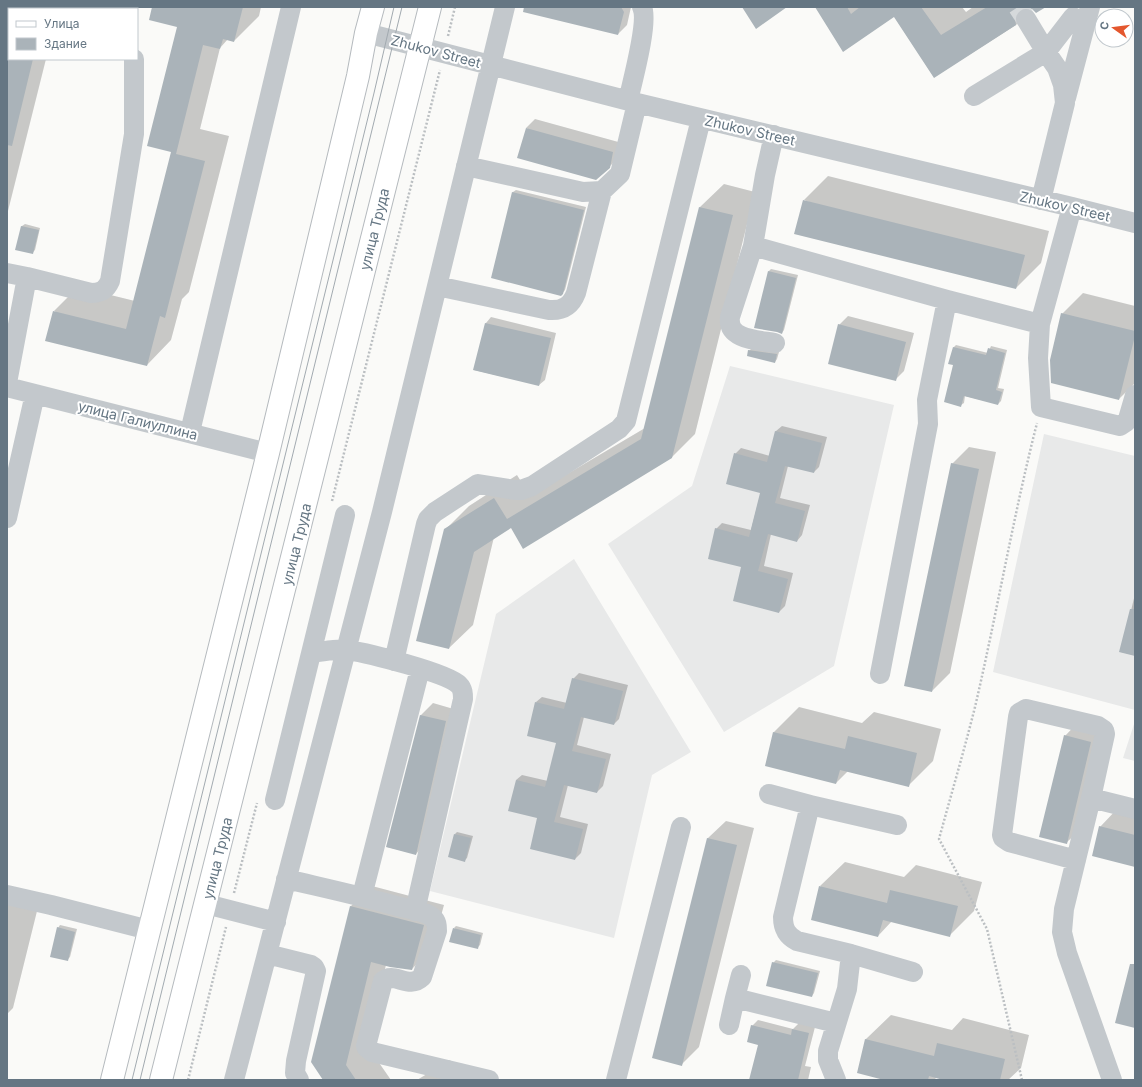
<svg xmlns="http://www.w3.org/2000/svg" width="1142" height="1087" font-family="Inter,sans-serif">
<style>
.built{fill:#e8e9e9}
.shadow{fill:#0003}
.building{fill:#aab3b9}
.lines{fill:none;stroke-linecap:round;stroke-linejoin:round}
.minor-tunnel{stroke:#d5d9db;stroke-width:20;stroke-dasharray:20 10;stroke-linecap:butt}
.major-casing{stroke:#b5babe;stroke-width:24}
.path{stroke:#bbbfc2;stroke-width:2.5;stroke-dasharray:2 2;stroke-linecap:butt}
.minor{stroke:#c3c8cc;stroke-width:20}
.major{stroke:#fff;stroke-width:22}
.tram{stroke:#a2aab0;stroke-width:1}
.labels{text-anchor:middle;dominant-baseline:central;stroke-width:4;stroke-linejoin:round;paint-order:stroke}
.street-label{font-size:14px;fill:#657683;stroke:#fff}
</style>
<rect width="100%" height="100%" fill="#fafaf8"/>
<path class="built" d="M730 366 894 405 834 666 724 732 608 544 692 486Z
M1044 434 1135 456V710L993 672Z
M574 559 691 752 652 775 614 938 430 891 496 614Z
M1135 721V761L1123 758Z"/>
<path class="shadow" d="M17 7H59L58 9H17Z
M153 7H261L259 16 234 41 228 39 220 48 200 129 229 136 189 292 182 299 171 340 147 365 54 311 78 287 135 301 172 152 178 27Z
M549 7H631L627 25 618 34Z
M816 7H962L966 12 973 7H1044L1032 8 1016 25 934 77 894 16 843 51Z
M9 40V59H46L7 215V48Z
M535 119 622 143 618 158 609 167 526 128Z
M828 176 1049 231 1041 263 1016 288 804 200Z
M724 184 755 192 695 434 671 458 511 527 494 537 473 625 449 648 445 530 469 506 517 475 530 496 645 428 700 207Z
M516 190 586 207 565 290 561 295 492 277 513 192Z
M25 224 40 228 35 250 32 253 17 249 22 226Z
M771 269 798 275 784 330 782 333 769 271Z
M1083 293 1135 306V383L1119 399 1062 314Z
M848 316 914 333 904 371 896 379 839 325Z
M491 317 556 333 545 380 539 385 474 370 486 323Z
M956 345 988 353 991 346 1007 350 998 388 1004 389 1001 401 998 404 965 396 964 403 961 405 955 364 954 347Z
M752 348 779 352 777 359 775 362 749 351Z
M782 426 827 437 819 467 814 472 788 466 780 498 810 505 802 535 797 541 771 534 764 566 793 573 785 606 779 612 742 566 716 529 722 523 751 530 761 492 735 454 741 448 770 456 776 431Z
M969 447 996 452 950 673 932 691 952 464Z
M1135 594V655L1121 652Z
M579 673 628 685 619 719 614 724 584 717 577 745 611 754 603 786 597 792 568 785 560 817 588 824 581 853 575 859 539 817 516 780 522 775 548 781 557 742 536 702 542 697 567 703 573 679Z
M433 703 457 710 427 842 416 854 387 847 421 715Z
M799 707 862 723 874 712 941 729 933 761 908 786 848 771 836 783 766 765 774 732Z
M1082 718 1108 725 1084 826 1066 843 1065 736Z
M1117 809 1135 814V866L1100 827Z
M726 821 754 828 699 1047 682 1064 654 1057 708 838Z
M457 832 473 836 467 858 465 860 455 834Z
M845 862 904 877 916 865 982 882 974 911 950 935 892 921 878 936 820 886Z
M372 886 444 905 432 948 412 969 386 965 366 1044 391 1080H324L351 906Z
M7 887 41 895 13 1008 7 1014Z
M60 925 77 929 70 957 67 960 58 928Z
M456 926 483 933 480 945 477 948 454 928Z
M776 960 820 971 814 993 812 996 773 963Z
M891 1015 952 1030 963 1018 1029 1035 1021 1068 1008 1080H948L937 1077 934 1080H888L858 1072 866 1039Z
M758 1020 793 1029 799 1023 815 1027 805 1066 811 1067 808 1080H750L759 1044 752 1026Z
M450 1060 463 1080H417Z"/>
<path class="building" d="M152 7H243L234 42 223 39 220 49 203 45 176 154 205 161 165 318 160 316 147 366 45 341 53 311 126 329 171 152 147 146 177 27 149 20Z
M524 7H621L624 12 618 35 523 12Z
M742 7H787L756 29Z
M815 7H847L851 14 860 7H921L941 35 987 7H1046L1036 13 1032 9 1026 8 1020 9 1016 13 1015 19 1016 25 934 78 894 17 843 52Z
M7 59H33L12 146 7 145Z
M526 128 613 152 610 168 596 180 517 158Z
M512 192 584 210 563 294 561 296 491 278Z
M803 200 1025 255 1016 289 794 234Z
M699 207 733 215 672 458 523 549 511 528 474 552 449 649 416 641 444 529 494 498 507 519 641 439Z
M21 226 39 230 33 254 15 250Z
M768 271 796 278 782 334 777 332 754 328Z
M1061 313 1135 331V336L1119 400 1051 383 1050 360Z
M485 323 551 338 539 386 473 370Z
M838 324 906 342 896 381 828 364Z
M953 347 986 355 988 348 1005 353 996 390 1002 392 998 405 964 396 961 407 944 402 953 365 948 364Z
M748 350 777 354 775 363 747 356Z
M775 431 822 443 814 473 785 466 775 503 805 511 797 542 768 534 758 571 788 579 779 613 733 601 741 567 708 559 715 528 749 537 760 493 726 484 734 453 767 462Z
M951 463 979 469 932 692 904 686Z
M1130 609H1135V656L1119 652Z
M572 678 623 691 614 725 581 717 572 751 606 759 597 793 564 785 554 822 583 829 575 860 530 849 537 818 508 811 516 780 545 787 556 743 527 736 535 702 564 709Z
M420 715 446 721 416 855 386 847Z
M773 732 845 749 848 736 917 753 909 787 840 770 836 784 765 766Z
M1064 735 1091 742 1067 844 1039 837Z
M1099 826 1135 835V867L1092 856Z
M454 834 471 838 465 862 448 857Z
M707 838 737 845 682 1066 652 1058Z
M819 886 887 903 890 890 958 906 950 937 883 920 878 937 811 920Z
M350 906 424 925 412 970 390 967 371 962 346 1065 356 1080H323L311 1062Z
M57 927 75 932 68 961 50 957Z
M453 928 481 935 478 949 449 942Z
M772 962 818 973 812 997 766 986Z
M1130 964H1135V1028L1115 1023Z
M751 1025 791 1035 792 1029 809 1033 798 1080H749L758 1045 747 1042Z
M865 1039 934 1056 937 1043 1005 1059 1000 1080H943L929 1076 928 1080H884L857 1073Z"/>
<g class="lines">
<path class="minor-tunnel" d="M1018 7 1026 19"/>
<defs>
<path id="major" d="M112 1080 268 453 358 76 366 33 373 7
M161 1080 430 7"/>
</defs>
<use href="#major" class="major-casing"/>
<path class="path" d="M448 36 455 7
M332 501 440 70
M234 893 257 803
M188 1080 226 927
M1022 1080 987 929 939 839C951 795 964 751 975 707 997 613 1013 517 1037 423"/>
<path class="minor" d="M126 7 127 9
M1026 19 1046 52 1057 68 1063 85 1065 103 1041 200
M366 33 637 103 1072 207 1135 223
M974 96 1046 52 1073 17
M1066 98 1090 7
M628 101C632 83 649 21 642 7
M774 135 765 175 753 246 947 300 1040 324
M466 166 583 192 602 191 620 174 637 103
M1072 207 1040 324 1038 358 1041 407 1120 426 1126 422 1128 419 1135 395
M753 246 730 317C727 340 758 340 775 343
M7 273 27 277
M437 286 549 310C563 311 571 306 576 293L602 191
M7 383 27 277 91 293C101 293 106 290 110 281L134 134V59
M7 387 268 453
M190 432 291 7
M7 518 35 394
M311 653C323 652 337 648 348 650 367 653 448 673 459 685 463 689 463 694 463 699L415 911
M394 661 426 524 428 519 435 512 478 484 515 490H521L532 486 619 429 626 421 701 119
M880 674 928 424 927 400 947 300
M769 794 810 805
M1091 798 1135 809
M275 800 345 515
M1076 860 1009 842 1003 838 1002 835 1018 717 1019 713 1026 709 1098 726 1104 730 1105 734 1091 798 1064 909 1062 932 1067 953 1112 1080
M286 879C324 888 362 896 400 907 410 909 424 911 432 917 437 921 437 926 437 931L422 977C409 990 394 971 383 981L366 1046 367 1048 372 1052 489 1080
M7 895 51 905 149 930
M362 896 420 669
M206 904 276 922
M851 954 913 972
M735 998 741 975
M729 1025 735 998 836 1023
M234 1080 267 954
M299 1080 295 1073 296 1061 316 971 314 967 311 965 267 954 382 512 505 7
M616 1080 681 827
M836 1080 828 1060V1051L847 989 851 954 797 941C787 936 783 929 783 917L810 805 897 825"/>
<use href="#major" class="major"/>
<path class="tram" d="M132 1080 374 93 394 7
M140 1080 402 7"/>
</g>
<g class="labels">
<g class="street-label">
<text transform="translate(436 51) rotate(15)">Zhukov Street</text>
<text transform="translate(750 130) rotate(13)">Zhukov Street</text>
<text transform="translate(1065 206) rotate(13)">Zhukov Street</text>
<text transform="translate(374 229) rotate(-76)">улица Труда</text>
<text transform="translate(138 420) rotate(14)">улица Галиуллина</text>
<text transform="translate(296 544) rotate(-76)">улица Труда</text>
<text transform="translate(217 858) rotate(-76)">улица Труда</text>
</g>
</g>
<rect width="1142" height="1087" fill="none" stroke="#657683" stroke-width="16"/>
<rect x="8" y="8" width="130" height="52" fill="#ffffff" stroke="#c1c8cd"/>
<rect x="16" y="21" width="20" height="6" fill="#ffffff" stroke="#c1c8cd"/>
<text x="44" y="28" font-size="12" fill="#657683">Улица</text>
<rect x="16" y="38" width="20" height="12" fill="#aab3b9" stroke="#c1c8cd"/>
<text x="44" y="48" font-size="12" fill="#657683">Здание</text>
<g transform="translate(1114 28) rotate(284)"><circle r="19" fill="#ffffff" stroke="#c1c8cd"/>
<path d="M0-3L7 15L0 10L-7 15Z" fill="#e4572e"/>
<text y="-6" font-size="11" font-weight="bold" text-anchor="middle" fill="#657683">С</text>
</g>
</svg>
